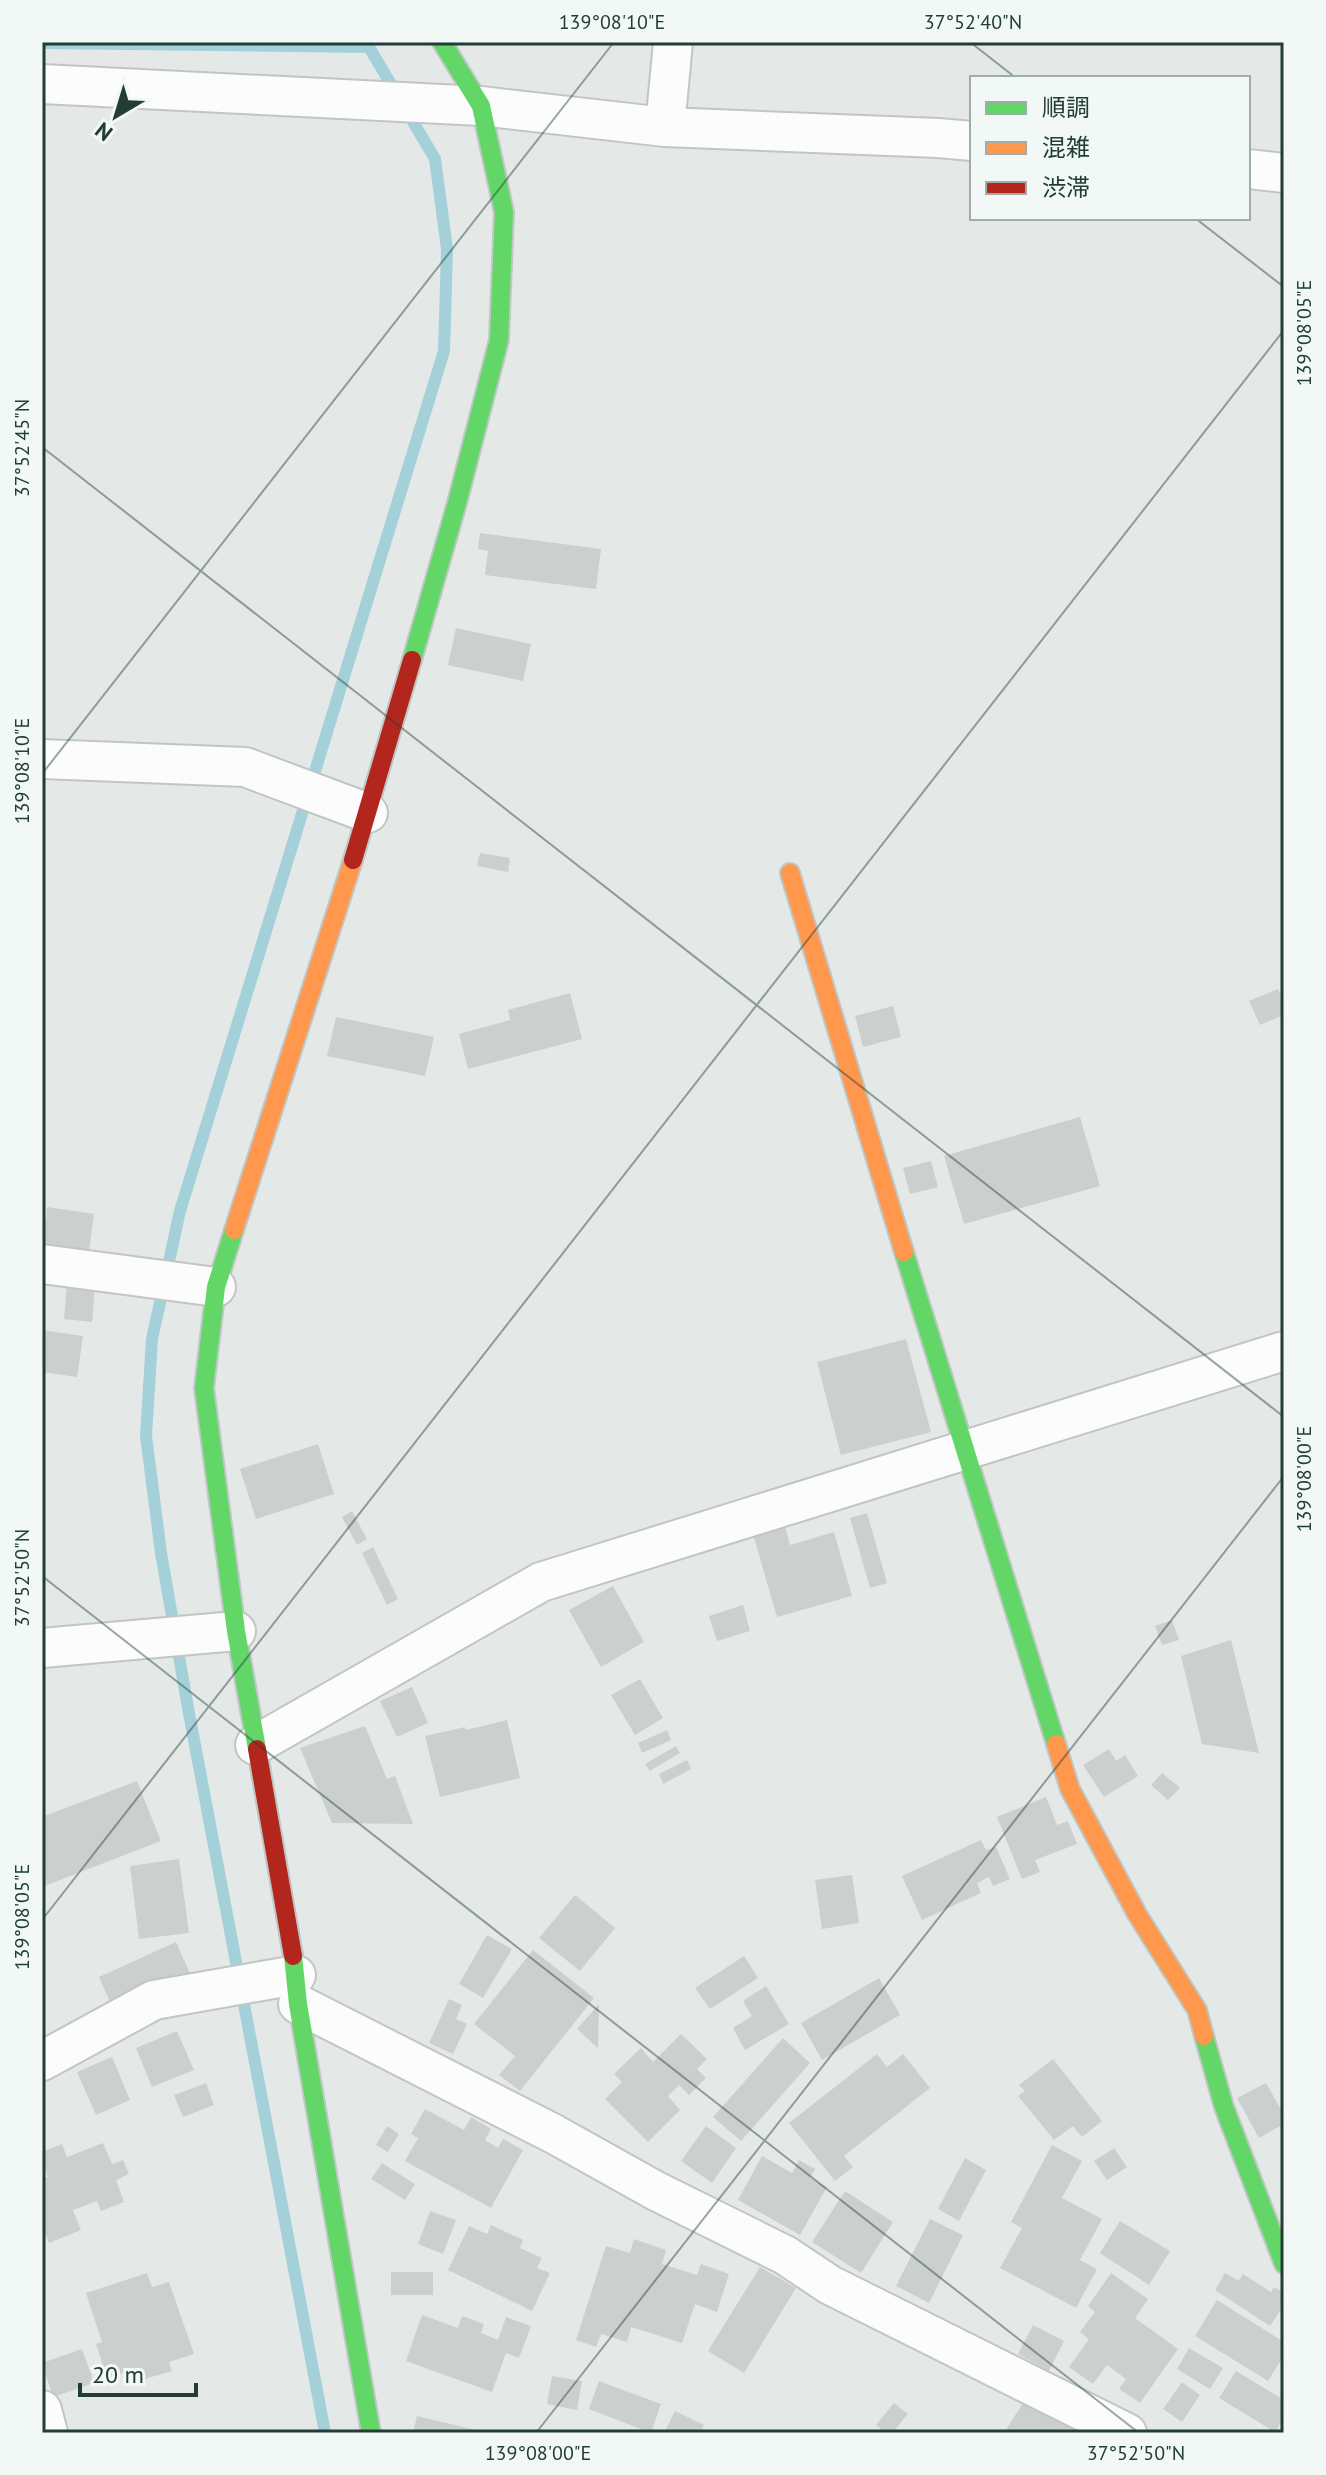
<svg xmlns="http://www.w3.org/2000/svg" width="1326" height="2475" font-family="'PT Sans','Noto Sans JP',sans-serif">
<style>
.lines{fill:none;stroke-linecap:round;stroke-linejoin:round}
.stream{stroke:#a3d0d9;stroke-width:12}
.building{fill:#cbd0ce}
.street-casing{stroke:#c1c6c4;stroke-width:42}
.fast-casing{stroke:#bfc7c4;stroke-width:22}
.slow-casing{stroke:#bfc7c4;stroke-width:22}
.jam-casing{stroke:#bfc7c4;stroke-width:22}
.street{stroke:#fbfcfb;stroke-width:38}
.fast{stroke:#63d668;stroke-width:18}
.slow{stroke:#ff974d;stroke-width:18}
.jam{stroke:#b3261e;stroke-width:18}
.ticks{fill:none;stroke:#213d36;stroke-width:2;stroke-opacity:0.45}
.neatline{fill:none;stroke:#213d36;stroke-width:3}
.ticks-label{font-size:20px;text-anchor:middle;fill:#213d36}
</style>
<rect width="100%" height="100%" fill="#e4e9e7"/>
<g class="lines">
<path class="stream" d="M42 43 369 47
M325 2433 188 1708 161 1553 146 1436 152 1339 180 1211 444 351 447 249 435 159 366 42"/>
</g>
<path class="building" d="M480 533 601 549 596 589 485 575 488 551 478 549Z
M456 628 531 644 523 681 448 665Z
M480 853 510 858 508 872 477 866Z
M1278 989 1284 1002V1015L1260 1025 1249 1001Z
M570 993 582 1039 468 1069 459 1034 510 1020 508 1010Z
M893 1006 901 1037 863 1047 855 1016Z
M336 1017 434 1037 425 1076 327 1056Z
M1080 1117 1100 1186 964 1224 944 1156Z
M931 1161 938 1187 910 1194 903 1168Z
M47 1207 94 1214 89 1251 42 1244V1219L46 1220Z
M67 1284 95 1286 92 1322 64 1319Z
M42 1330 83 1336 77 1377 42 1372Z
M906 1339 931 1432 841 1455 817 1362Z
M318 1444 334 1494 256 1519 240 1469Z
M352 1511 367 1539 357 1545 342 1517Z
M867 1513 887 1583 870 1588 850 1518Z
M784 1522 790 1545 834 1532 852 1596 777 1617 752 1531Z
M373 1547 398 1599 387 1605 362 1553Z
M613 1586 644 1642 601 1667 569 1610Z
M743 1605 750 1631 717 1641 709 1616Z
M1172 1620 1179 1640 1162 1645 1155 1626Z
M1231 1640 1259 1753 1202 1744 1181 1656Z
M640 1679 663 1718 635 1735 611 1695Z
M412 1687 428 1723 397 1737 380 1701Z
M507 1720 520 1778 440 1797 425 1736 465 1727 466 1730Z
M365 1726 387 1779 395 1776 413 1824 332 1823 300 1748Z
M667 1730 671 1740 642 1753 638 1743Z
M676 1746 680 1753 650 1771 645 1764Z
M1109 1749 1116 1761 1125 1755 1138 1776 1104 1797 1083 1765Z
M687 1760 691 1769 663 1784 659 1774Z
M1162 1773 1180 1788 1168 1800 1151 1785Z
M137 1781 161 1841 42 1887V1817Z
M1046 1797 1057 1825 1068 1821 1077 1844 1035 1860 1040 1872 1022 1879 997 1817Z
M981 1840 986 1850 996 1847 1010 1879 993 1886 989 1877 977 1883 981 1893 922 1920 902 1876Z
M179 1859 189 1933 139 1939 130 1866Z
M852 1875 859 1923 822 1929 815 1880Z
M575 1895 615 1928 580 1971 539 1938Z
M487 1935 512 1949 483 1998 459 1984Z
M176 1942 192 1978 115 2013 99 1977Z
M533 1950 594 1998 520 2091 499 2075 515 2056 474 2024Z
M744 1956 758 1978 710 2009 695 1988Z
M879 1978 900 2015 822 2060 801 2023Z
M766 1986 789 2024 745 2050 733 2028 752 2016 743 2001Z
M449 1999 462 2005 456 2019 467 2024 453 2054 429 2043Z
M599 2004 598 2048 577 2029Z
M177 2031 194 2070 152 2087 136 2048Z
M681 2034 707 2059 697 2069 706 2078 689 2095 679 2085 668 2096 680 2110 648 2142 605 2099 622 2082 614 2074 641 2048 653 2062Z
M783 2038 810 2063 741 2141 713 2117Z
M877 2054 887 2067 903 2054 930 2088 844 2156 853 2167 835 2181 789 2123Z
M112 2057 130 2100 96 2115 77 2072Z
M1053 2059 1102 2121 1082 2137 1073 2126 1054 2140 1018 2096 1025 2091 1019 2085Z
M206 2083 214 2105 183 2117 174 2095Z
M1266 2083 1284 2115V2124L1259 2138 1237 2098Z
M425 2109 464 2130 471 2117 491 2129 485 2140 498 2148 503 2139 523 2150 491 2208 405 2161 418 2138 411 2134Z
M387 2126 399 2134 388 2152 376 2145Z
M706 2126 736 2148 712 2183 681 2161Z
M103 2143 112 2164 123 2160 129 2174 116 2180 124 2202 101 2211 97 2201 73 2210 81 2230 49 2243 44 2230H42V2179L48 2177 42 2162V2152L62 2144 67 2157Z
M1052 2145 1082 2161 1062 2198 1102 2219 1080 2260 1097 2269 1076 2308 1000 2268 1022 2228 1011 2222Z
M1114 2148 1127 2167 1107 2180 1094 2161Z
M762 2156 792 2173 799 2160 815 2169 810 2178 827 2187 800 2235 738 2200Z
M965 2158 986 2170 959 2221 938 2209Z
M382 2163 415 2184 405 2200 371 2179Z
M845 2191 893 2222 861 2273 812 2242Z
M430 2211 456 2220 443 2254 418 2244Z
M930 2219 963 2235 929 2303 896 2286Z
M1120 2221 1170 2251 1149 2285 1100 2253Z
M491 2225 523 2240 520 2248 542 2258 537 2268 550 2273 532 2311 448 2270 469 2226 487 2234Z
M634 2239 666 2250 662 2264 697 2275 701 2264 729 2274 717 2312 695 2304 682 2343 631 2327 627 2342 601 2334 596 2347 576 2340 606 2246 630 2253Z
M760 2267 796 2288 744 2373 708 2351Z
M391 2272H433V2295H391Z
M147 2273 152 2287 169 2282 194 2354 169 2362 172 2371 141 2380 137 2368 107 2378 96 2344 102 2342 86 2293Z
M1111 2273 1148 2299 1135 2318 1178 2349 1140 2403 1119 2389 1126 2379 1107 2365 1093 2384 1069 2367 1089 2339 1080 2332 1095 2312 1088 2306Z
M1225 2273 1239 2281 1243 2274 1271 2292 1274 2287 1284 2293V2305L1270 2326 1215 2290Z
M1217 2300 1284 2342V2355L1268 2381 1195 2336Z
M422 2315 458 2328 462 2316 484 2324 481 2333 498 2340 506 2317 531 2326 519 2358 506 2353 492 2392 406 2361Z
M1033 2325 1064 2341 1049 2371 1018 2354Z
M1189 2348 1223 2368 1210 2389 1177 2369Z
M82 2349 94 2383 53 2397 42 2363Z
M1236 2371 1284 2400V2417L1275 2432 1219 2398Z
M552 2376 582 2381 577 2410 547 2404Z
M599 2381 661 2404 651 2433 589 2409Z
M1182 2382 1200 2395 1182 2422 1163 2409Z
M1028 2395 1088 2433H1004Z
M894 2403 908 2414 892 2433H885L876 2425Z
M675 2411 704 2425 700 2433H664Z
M417 2416 476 2430 475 2433H413Z"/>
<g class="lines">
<defs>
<path id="street" d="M42 84 481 106 665 127 938 138 972 141
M665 127 673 42
M1248 169 1284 173
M42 759 245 767 368 813
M42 1264 216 1287
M42 1648 236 1631
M255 1745 541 1582 1284 1351
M298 2004 554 2134 656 2191 785 2255 830 2285 1127 2433
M42 2061 154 2000 296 1975
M42 2410 48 2433"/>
<path id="fast" d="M412 660 457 503 499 340 504 212 481 106 442 42
M234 1230 216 1287 204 1388 236 1631 257 1749
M904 1252 1056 1744
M293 1956 298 2004 371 2433
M1204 2036 1224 2107 1284 2264"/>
<path id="slow" d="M790 873 904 1252
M234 1230 353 860
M1056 1744 1070 1789 1137 1914 1197 2010 1204 2036"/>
<path id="jam" d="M353 860 412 660
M257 1749 293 1956"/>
</defs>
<use href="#street" class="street-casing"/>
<use href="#fast" class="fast-casing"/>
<use href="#slow" class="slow-casing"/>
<use href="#jam" class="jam-casing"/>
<use href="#street" class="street"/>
<use href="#fast" class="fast"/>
<use href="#slow" class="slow"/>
<use href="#jam" class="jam"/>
</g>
<path class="ticks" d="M970 42 1016 78M1195 218 1284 287M42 447 1284 1417M42 774 614 42M42 1576 1139 2433M42 1920 1284 330M536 2433 1284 1476"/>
<rect width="1326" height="2475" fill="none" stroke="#f1f8f5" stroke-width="88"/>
<rect x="970" y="76" width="280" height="144" fill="#f1f8f5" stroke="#9eada9" stroke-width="2"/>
<rect x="986" y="102" width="40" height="12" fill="#63d668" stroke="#9eada9" stroke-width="2"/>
<text x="1042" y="116" font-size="24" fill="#213d36">順調</text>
<rect x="986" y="142" width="40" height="12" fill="#ff974d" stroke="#9eada9" stroke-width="2"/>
<text x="1042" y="156" font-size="24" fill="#213d36">混雑</text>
<rect x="986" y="182" width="40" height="12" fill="#b3261e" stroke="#9eada9" stroke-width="2"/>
<text x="1042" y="196" font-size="24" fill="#213d36">渋滞</text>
<g transform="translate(116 116) rotate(218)" stroke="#f1f8f5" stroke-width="6" paint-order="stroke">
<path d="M0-6L14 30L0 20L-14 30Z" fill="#213d36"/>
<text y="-12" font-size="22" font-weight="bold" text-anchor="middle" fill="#213d36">N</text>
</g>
<path d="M80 2383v12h116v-12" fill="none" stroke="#213d36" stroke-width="4"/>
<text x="92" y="2383" font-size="24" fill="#213d36" stroke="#f1f8f5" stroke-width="6" paint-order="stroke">20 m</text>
<rect x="44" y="44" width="1238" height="2387" class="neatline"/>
<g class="ticks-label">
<text x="612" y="29">139°08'10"E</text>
<text x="973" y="29">37°52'40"N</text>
<text transform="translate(1304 333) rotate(-90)" y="7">139°08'05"E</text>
<text transform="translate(22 448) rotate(-90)" y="7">37°52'45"N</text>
<text transform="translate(22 771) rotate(-90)" y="7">139°08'10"E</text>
<text transform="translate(1304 1479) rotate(-90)" y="7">139°08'00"E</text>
<text transform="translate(22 1578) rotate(-90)" y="7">37°52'50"N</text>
<text transform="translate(22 1917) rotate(-90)" y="7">139°08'05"E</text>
<text x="538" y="2460">139°08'00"E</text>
<text x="1136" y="2460">37°52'50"N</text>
</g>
</svg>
